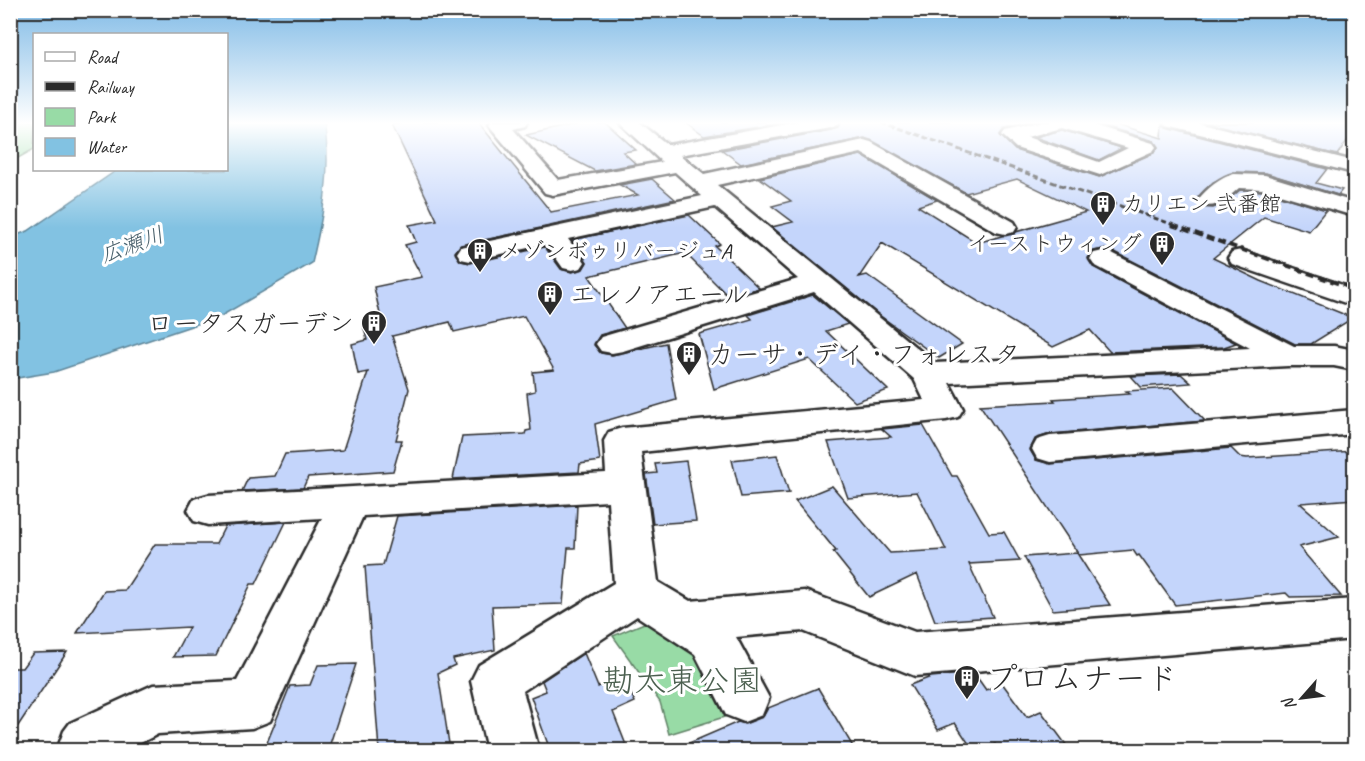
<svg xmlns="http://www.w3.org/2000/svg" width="1365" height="761" font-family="Caveat,'Klee One',sans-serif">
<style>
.green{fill:#98dba6;stroke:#628368;stroke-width:1.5}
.water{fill:#82c2e2;stroke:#5f8699;stroke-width:1.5}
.building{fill:#c4d5fb;stroke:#2b2b2b;stroke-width:1.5}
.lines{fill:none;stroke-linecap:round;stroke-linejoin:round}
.minor-casing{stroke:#2b2b2b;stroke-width:5}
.highway-casing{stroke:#2b2b2b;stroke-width:5}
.minor{fill:#fff;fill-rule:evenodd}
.highway{fill:#fff;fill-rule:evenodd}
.rail-far1{stroke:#2b2b2b;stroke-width:3;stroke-dasharray:6 3;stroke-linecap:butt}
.rail{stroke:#2b2b2b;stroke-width:4;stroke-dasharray:8 4;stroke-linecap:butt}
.labels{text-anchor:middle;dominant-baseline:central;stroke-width:6;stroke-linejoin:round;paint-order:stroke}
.far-poi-label{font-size:22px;fill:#2b2b2b;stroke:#fff;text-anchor:start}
.far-water-label{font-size:22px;font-style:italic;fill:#49606b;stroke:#fff}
.poi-label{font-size:26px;fill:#2b2b2b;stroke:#fff;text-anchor:start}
.near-poi-label{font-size:32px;fill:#2b2b2b;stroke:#fff;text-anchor:start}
.near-park-label{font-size:32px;fill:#4c6050;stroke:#fff}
</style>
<rect width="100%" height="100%" fill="#fff"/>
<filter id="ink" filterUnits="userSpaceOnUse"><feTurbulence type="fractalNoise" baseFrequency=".0167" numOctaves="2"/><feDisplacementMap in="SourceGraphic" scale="12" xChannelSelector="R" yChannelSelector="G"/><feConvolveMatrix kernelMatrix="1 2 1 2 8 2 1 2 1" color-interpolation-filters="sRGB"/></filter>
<g filter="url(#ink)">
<path class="green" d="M11 122H34V149L11 162Z
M661 616 708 661 734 714 669 734 660 702 613 636Z"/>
<path class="water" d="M227 122H324C332 170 323 216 312 263L221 316 54 372 11 379V237L28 231 117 170H226Z"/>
<path class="building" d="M412 122H478L551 212 638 195 620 185 652 179 675 199 461 245 455 252 461 261 470 263 545 247 561 269 572 272 583 269 587 262 572 240 689 215 720 244 715 246 759 288 729 297 685 253 589 276 625 328 600 335 594 345 601 353 612 355 666 343 676 400 595 424 600 461 580 464 579 472 453 479 462 437 525 434 526 431 531 430 527 393 535 391 533 372 554 370 524 316 454 332 450 322 392 336 409 389 396 440H402L393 471 308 477 303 488 242 491 248 478 275 476 285 454 343 450 368 372 358 374 352 344 367 340 364 328 382 323 374 287 422 277 405 245 416 242 409 225 437 220 392 125Z
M585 122H605L636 150 623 152 636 164 595 171 526 135Z
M685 122H787L704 136Z
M841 122H1033L1004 129 1000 135 1015 150 1099 177 1154 153 1158 147 1154 141 1090 122H1109L1162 138 1163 124 1167 128 1327 169 1316 183 1342 190 1338 195 1266 173 1234 172 1213 182 1196 200 1202 207 1213 208 1223 204 1240 190 1263 191 1326 210 1309 231 1264 217 1213 258 1261 281 1353 318 1311 344H1295L1113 251 1103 249 1094 251 1088 258 1093 267 1236 343 1224 347 1110 352 1090 330 1053 347 882 243 859 277 867 275 962 344 939 358 879 315 772 227 793 222 772 206 791 201 760 178 861 155 937 200 918 206 977 243 1086 212 1017 179 966 193 865 138 741 164 722 150 831 130 838 128Z
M1205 122H1354V131L1337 155Z
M1062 130 1122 148 1099 160 1035 137Z
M813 295 848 324 826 331 888 390 855 402 809 359 714 389 699 334 752 319 748 315Z
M1181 374 1191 383 1141 387 1131 376Z
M1173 388 1205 421 1050 434 1035 439 1030 450 1036 460 1050 464 1231 448 1240 457 1247 458 1354 451V499L1300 503 1339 537 1299 547 1341 596 1290 597 1286 593 1175 605 1139 555 1137 556 1133 550 1079 555 980 405 1055 401 1053 399 1130 394 1126 391Z
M923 425 952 476H957L989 533 1004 532 1020 561 969 564 993 617 935 621 917 574 869 597 833 552 836 551 795 501 832 486 890 553 946 550 917 492 848 498 828 442 891 437 882 429Z
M777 455 789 493 741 497 732 460Z
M686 461 696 521 653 524 646 474 657 473 655 464Z
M577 505 575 548H568L563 604 492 606 495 650 453 659 455 665 438 673 450 750H379L365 566 383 565 397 516Z
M286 522 256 584H251L216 656 173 657 189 627 77 633 104 591 125 590 155 544H216L225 526Z
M1077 553 1110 605 1053 610 1024 557Z
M67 652 10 738V668H22L33 653Z
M584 653 598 687 622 676 635 702 613 712 628 750H550L531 697 546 691 542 681Z
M356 664 328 750H264L290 686 310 685 318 665Z
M974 673 986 690 1002 683 1027 717 1041 711 1070 750H999L995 744 980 750H973L955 723 938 730 910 685 931 677Z
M818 688 855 750H673L738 722 745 724 763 717 768 708Z"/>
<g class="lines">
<defs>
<path id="minor" d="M492 122H527L525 126 513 129 558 180 662 162 619 122H639L668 145 799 122H839L837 126 830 128 680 155 704 174 864 140 871 142 1014 222 1017 227 1014 232 1005 234 996 232 861 153 717 185 935 363 1250 348 1094 265 1090 259 1094 253 1103 251 1112 253 1294 346H1334L1354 350V370L1334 366H1288L949 383 963 409 958 417 946 420 641 452 658 582 690 601 805 591 915 632 1354 599V639L915 676 803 631 736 637 769 698 762 715 744 722 726 715 695 654 637 616 523 691 539 750H487L471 681 479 665 614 583 608 501 363 516 270 721 252 728 158 734 127 750H57L64 731 70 723 153 685 237 681 322 518 208 525 194 521 188 510 194 499 208 495 606 473 604 441 609 432 622 428 924 400 914 379 814 292 623 351 612 353 601 351 596 344 601 337 798 279 715 207 568 239 585 262 581 268 572 270 563 268 546 244 470 261 461 259 457 253 461 247 702 196 675 172 553 195 545 193 492 129 489 125Z
M1041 122H1083L1153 143 1156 147 1153 151 1100 175 1016 148 1002 135 1005 131ZM1062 128 1128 148 1099 162 1027 137Z
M1234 174 1265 175 1354 202V216L1263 189 1239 188C1227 198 1218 209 1202 205L1198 200C1206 189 1221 177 1234 174Z
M1241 250 1354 289V306L1232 264 1228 258 1232 252Z
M1354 410V434L1050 462 1037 458 1032 449 1037 440 1050 436Z"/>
<path id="highway" d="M1165 122H1197L1354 161V173L1168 126Z"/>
</defs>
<use href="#minor" class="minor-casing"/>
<use href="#highway" class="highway-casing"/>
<use href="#minor" class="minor"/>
<use href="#highway" class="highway"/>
<path class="rail-far1" d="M881 122 1177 226"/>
<path class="rail" d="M1172 225 1354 289"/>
</g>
</g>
<linearGradient id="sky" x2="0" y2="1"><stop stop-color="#7fbae6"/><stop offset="0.54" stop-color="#fff"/><stop offset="1" stop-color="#fff" stop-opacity="0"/></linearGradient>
<rect width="1365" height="228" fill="url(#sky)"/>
<defs>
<symbol id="building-pin" viewBox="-11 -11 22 30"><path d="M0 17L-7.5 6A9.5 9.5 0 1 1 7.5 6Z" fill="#2b2b2b" stroke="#fff"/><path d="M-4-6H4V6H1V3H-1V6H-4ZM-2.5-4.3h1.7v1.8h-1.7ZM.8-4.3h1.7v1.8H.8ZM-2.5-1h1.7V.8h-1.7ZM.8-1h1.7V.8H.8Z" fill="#fff"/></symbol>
</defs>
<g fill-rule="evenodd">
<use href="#building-pin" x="1088" y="189" width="30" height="40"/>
<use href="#building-pin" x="1147" y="229" width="30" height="40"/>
<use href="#building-pin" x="465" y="236" width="30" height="40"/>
<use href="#building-pin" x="535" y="279" width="30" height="40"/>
<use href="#building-pin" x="359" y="308" width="30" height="40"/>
<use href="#building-pin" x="674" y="339" width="30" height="40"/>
<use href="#building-pin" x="952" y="663" width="30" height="40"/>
</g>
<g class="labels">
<g class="far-poi-label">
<text x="1122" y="204">カリエン 弐番館</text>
<text x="1142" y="244" text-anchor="end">イーストウィング</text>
<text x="500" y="251">メゾンボゥリバージュA</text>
</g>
<g class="far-water-label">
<text transform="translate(132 245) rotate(-20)">広瀬川</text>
</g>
<g class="poi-label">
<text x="570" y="294">エレノアエール</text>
<text x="354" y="323" text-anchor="end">ロータスガーデン</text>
<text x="708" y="354">カーサ・デイ・フォレスタ</text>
</g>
<g class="near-poi-label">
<text x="986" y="678">プロムナード</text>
</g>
<g class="near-park-label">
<text x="682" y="680">勘太東公園</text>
</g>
</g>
<rect width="1365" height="761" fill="none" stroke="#fff" stroke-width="36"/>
<rect x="18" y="18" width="1329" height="725" fill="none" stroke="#2b2b2b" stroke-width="2" filter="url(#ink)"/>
<rect x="33" y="33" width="195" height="138" fill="#ffffff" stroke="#aaaaaa" stroke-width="1.5"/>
<rect x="45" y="52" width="30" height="9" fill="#ffffff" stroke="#aaaaaa" stroke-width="1.5"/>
<text x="87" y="63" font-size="18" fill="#2b2b2b">Road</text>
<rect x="45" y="82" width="30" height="9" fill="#2b2b2b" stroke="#aaaaaa" stroke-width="1.5"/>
<text x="87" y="93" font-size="18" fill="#2b2b2b">Railway</text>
<rect x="45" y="108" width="30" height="18" fill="#98dba6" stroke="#aaaaaa" stroke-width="1.5"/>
<text x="87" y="123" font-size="18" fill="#2b2b2b">Park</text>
<rect x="45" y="138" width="30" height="18" fill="#82c2e2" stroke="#aaaaaa" stroke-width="1.5"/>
<text x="87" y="153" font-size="18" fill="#2b2b2b">Water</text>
<g transform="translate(1302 698) rotate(242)" stroke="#ffffff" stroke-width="4.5" paint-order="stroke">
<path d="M0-4.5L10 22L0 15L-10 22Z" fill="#2b2b2b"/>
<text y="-9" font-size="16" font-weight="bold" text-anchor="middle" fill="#2b2b2b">N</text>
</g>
</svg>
